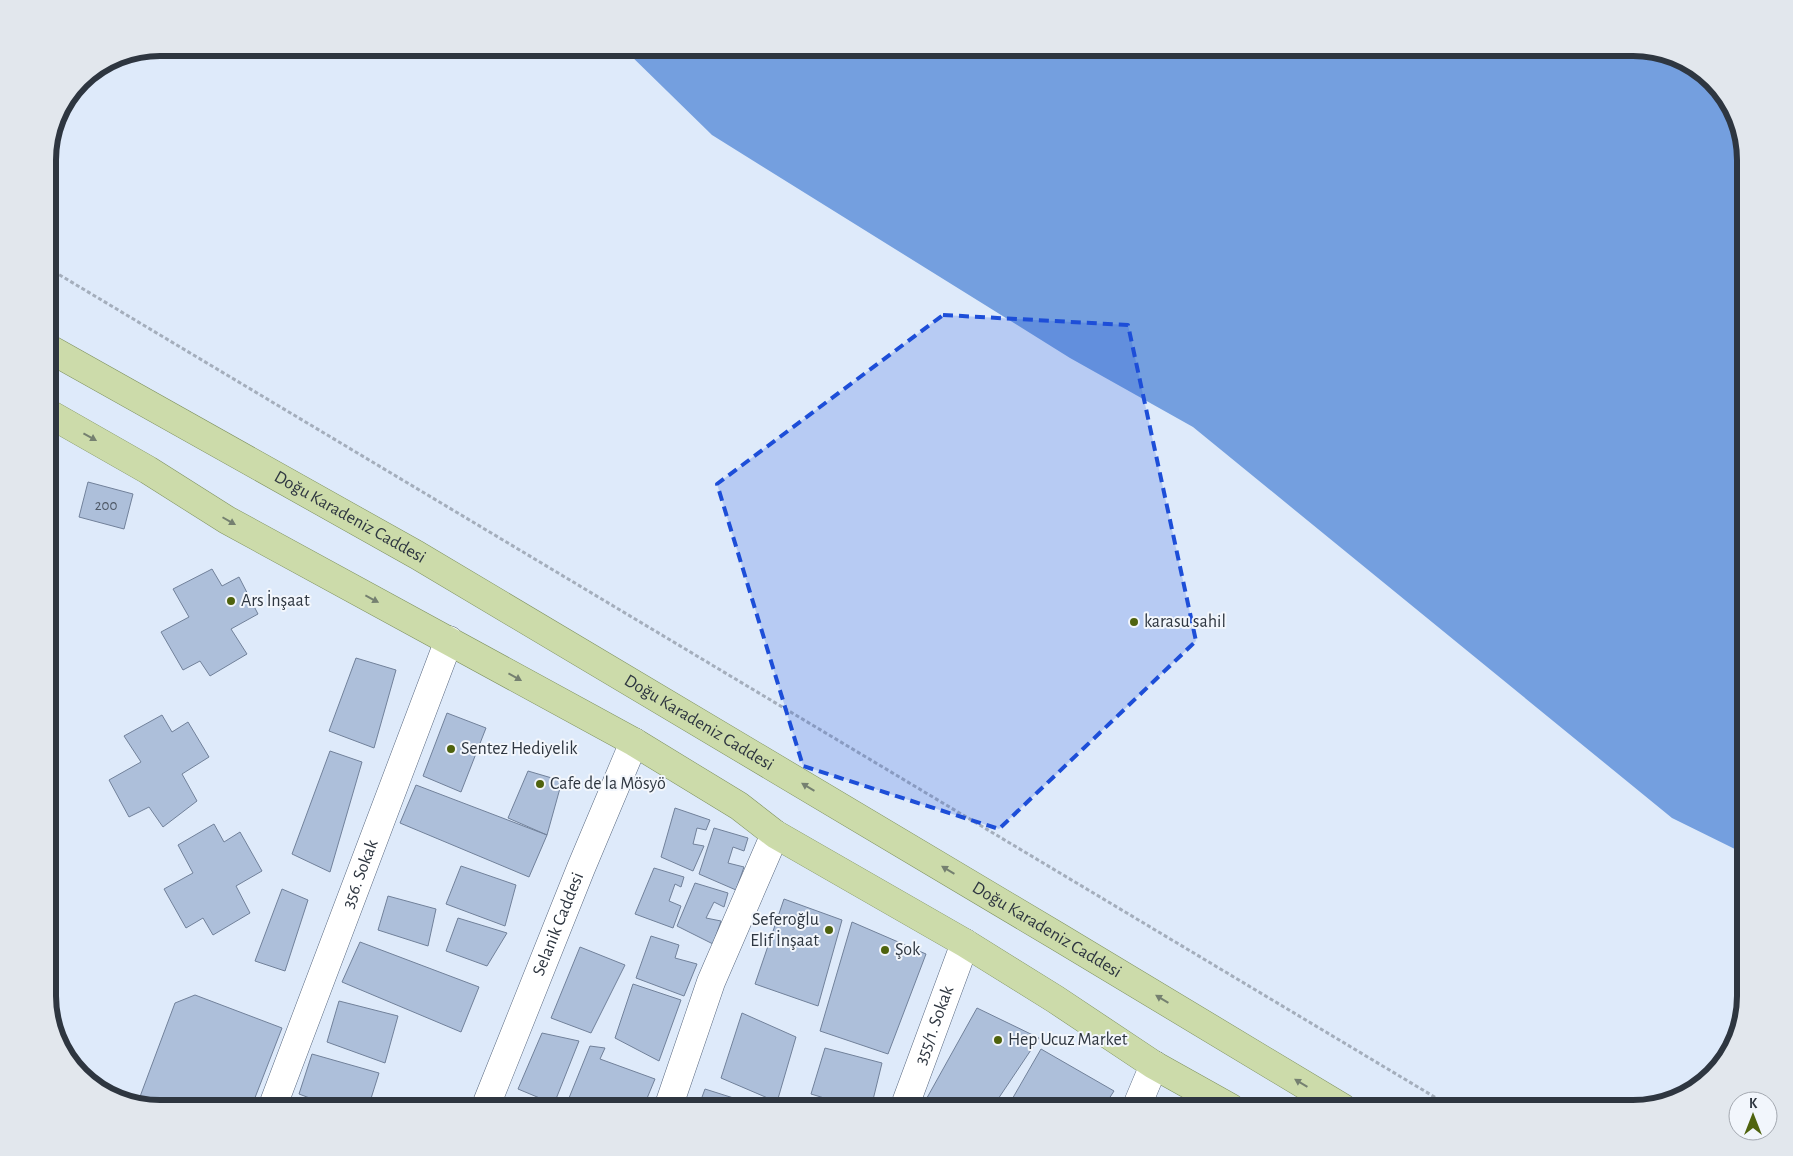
<svg xmlns="http://www.w3.org/2000/svg" width="1793" height="1156" font-family="'Alegreya Sans',sans-serif">
<style>
.water{fill:#749fdf}
.building{fill:#adbfda;stroke:#71819a}
.lines{fill:none;stroke-linecap:round;stroke-linejoin:round}
.street-casing{stroke:#57677f;stroke-width:29}
.secondary-casing{stroke:#57677f;stroke-width:29}
.primary-casing{stroke:#7f9260;stroke-width:29}
.path{stroke:#a4aebc;stroke-width:3;stroke-dasharray:4 2.5;stroke-linecap:butt}
.street{stroke:#fff;stroke-width:28}
.secondary{stroke:#fff;stroke-width:28}
.primary{stroke:#ccdbaa;stroke-width:28}
.oneway{fill:#758070}
.marked{fill:#1d4ed8;fill-opacity:0.2;stroke:#1d4ed8;stroke-width:4;stroke-dasharray:10 6;stroke-linejoin:round}
.poi-dot{fill:#4f630e;stroke:#f2f6fc;stroke-width:2}
.labels{text-anchor:middle;dominant-baseline:central;stroke-width:4;stroke-linejoin:round;paint-order:stroke}
.number-label{font-size:15px;fill:#4e5866}
.street-label{font-size:18px;fill:#2e3640;stroke:#f2f6fc}
.poi-label{font-size:18px;fill:#2e3640;stroke:#f2f6fc;text-anchor:start}
.rim{fill:none;stroke:#2e3640;stroke-width:6}
</style>
<rect width="100%" height="100%" fill="#deeafa"/>
<path class="water" d="M623 48H1632L1695 66 1730 104 1745 160V854L1672 818 1193 427 1070 358 712 135Z"/>
<path class="building" d="M88 482 133 494 124 529 79 517Z
M212 569 222 586 239 577 258 614 231 629 247 654 210 676 200 661 183 670 161 632 189 617 173 589Z
M356 658 396 670 374 748 329 731Z
M447 713 486 728 461 792 423 776Z
M162 715 172 732 188 722 209 757 182 774 197 801 163 827 149 807 129 817 109 780 141 762 124 736Z
M330 751 362 762 330 872 292 854Z
M528 771 562 781 547 835 508 818Z
M416 785 547 835 529 877 400 823Z
M675 808 710 820 706 830 697 828 693 844 704 846 693 871 661 857Z
M214 824 224 842 240 832 262 871 236 886 250 913 213 935 203 918 186 928 164 889 193 873 178 845Z
M714 828 748 838 744 851 733 847 728 863 744 867 736 890 699 874Z
M461 866 516 885 505 926 446 904Z
M654 868 684 877 681 887 675 884 669 901 681 906 673 928 635 914Z
M695 883 728 893 724 907 714 902 706 918 721 921 713 944 677 926Z
M282 889 308 900 285 971 255 961Z
M388 896 436 909 428 946 378 930Z
M784 899 842 920 818 1006 755 984Z
M458 918 507 933 487 966 446 951Z
M852 922 926 954 888 1054 820 1031Z
M651 936 679 945 675 958 697 964 684 996 636 978Z
M360 942 479 987 461 1032 342 982Z
M580 947 625 965 591 1033 551 1018Z
M633 984 681 1000 659 1061 615 1038Z
M195 995 282 1028 251 1108H161L138 1102 175 1003Z
M339 1001 398 1016 385 1063 327 1042Z
M977 1008 1039 1038 992 1108H930L923 1105Z
M742 1013 796 1037 777 1102 721 1078Z
M542 1033 579 1041 554 1104 518 1089Z
M590 1046 605 1048 600 1059 655 1079 643 1108H596L569 1098Z
M825 1048 882 1063 871 1108H857L811 1094Z
M1041 1049 1114 1091 1103 1108H1007Z
M312 1054 379 1073 368 1108H336L299 1094Z
M705 1089 765 1108H698Z"/>
<g class="lines">
<defs>
<g id="street">
<path id="s1" d="M272 1108 449 640"/>
<path d="M668 1108 711 982 775 834"/>
<path id="s2" d="M904 1108 965 943"/>
<path d="M1136 1108 1154 1065"/>
</g>
<g id="secondary">
<path id="s3" d="M485 1108 581 868 634 742"/>
</g>
<g id="primary">
<path id="s4" d="M48 348 417 555 1057 936 1343 1108"/>
<path d="M48 413 148 470 227 520 634 742 739 806 775 834 965 943 1055 999 1154 1065 1231 1108"/>
</g>
</defs>
<use href="#street" class="street-casing"/>
<use href="#secondary" class="secondary-casing"/>
<use href="#primary" class="primary-casing"/>
<path class="path" d="M48 268 1453 1108"/>
<use href="#street" class="street"/>
<use href="#secondary" class="secondary"/>
<use href="#primary" class="primary"/>
</g>
<defs><path id="oneway-solid" d="M-6-.8H1V-3.2L6.5 0L1 3.2V.8H-6Z" transform="scale(1.25)"/></defs>
<g class="oneway">
<use href="#oneway-solid" transform="translate(90 437) rotate(29)"/>
<use href="#oneway-solid" transform="translate(229 521) rotate(30)"/>
<use href="#oneway-solid" transform="translate(372 599) rotate(28)"/>
<use href="#oneway-solid" transform="translate(515 677) rotate(29)"/>
<use href="#oneway-solid" transform="translate(808 787) rotate(-149)"/>
<use href="#oneway-solid" transform="translate(948 870) rotate(-149)"/>
<use href="#oneway-solid" transform="translate(1162 999) rotate(-149)"/>
<use href="#oneway-solid" transform="translate(1301 1083) rotate(-149)"/>
</g>
<path class="marked" d="M943 315 1128 325 1196 641 999 829 803 766 717 484Z"/>
<g class="poi-dot">
<circle cx="231" cy="601" r="5"/>
<circle cx="1134" cy="622" r="5"/>
<circle cx="451" cy="749" r="5"/>
<circle cx="540" cy="784" r="5"/>
<circle cx="829" cy="930" r="5"/>
<circle cx="885" cy="950" r="5"/>
<circle cx="998" cy="1040" r="5"/>
</g>
<g class="labels">
<g class="number-label">
<text x="106" y="505">200</text>
</g>
<g class="street-label">
<text stroke="none"><textPath href="#s4" startOffset="346">Doğu Karadeniz Caddesi</textPath></text>
<text stroke="none"><textPath href="#s4" startOffset="751">Doğu Karadeniz Caddesi</textPath></text>
<text stroke="none"><textPath href="#s1" startOffset="250">356. Sokak</textPath></text>
<text stroke="none"><textPath href="#s3" startOffset="198">Selanik Caddesi</textPath></text>
<text stroke="none"><textPath href="#s4" startOffset="1156">Doğu Karadeniz Caddesi</textPath></text>
<text stroke="none"><textPath href="#s2" startOffset="88">355/1. Sokak</textPath></text>
</g>
<g class="poi-label">
<text x="241" y="601">Ars İnşaat</text>
<text x="1144" y="622">karasu sahil</text>
<text x="461" y="749">Sentez Hediyelik</text>
<text x="550" y="784">Cafe de la Mösyö</text>
<text x="819" y="920" text-anchor="end">Seferoğlu<tspan x="819" dy="21">Elif İnşaat</tspan></text>
<text x="895" y="950">Şok</text>
<text x="1008" y="1040">Hep Ucuz Market</text>
</g>
</g>
<path d="M0 0H1793V1156H0ZM160 56H1633A104 104 0 0 1 1737 160V996A104 104 0 0 1 1633 1100H160A104 104 0 0 1 56 996V160A104 104 0 0 1 160 56Z" fill="#e2e7ed" fill-rule="evenodd"/>
<path class="rim" d="M160 56H1633A104 104 0 0 1 1737 160V996A104 104 0 0 1 1633 1100H160A104 104 0 0 1 56 996V160A104 104 0 0 1 160 56Z"/>
<g transform="translate(1753 1116)"><circle r="24" fill="#f2f6fc" stroke="#a4a9b1"/>
<path d="M0-4L9 19L0 12L-9 19Z" fill="#4f630e"/>
<text y="-8" font-size="14" font-weight="bold" text-anchor="middle" fill="#2e3640">K</text>
</g>
</svg>
